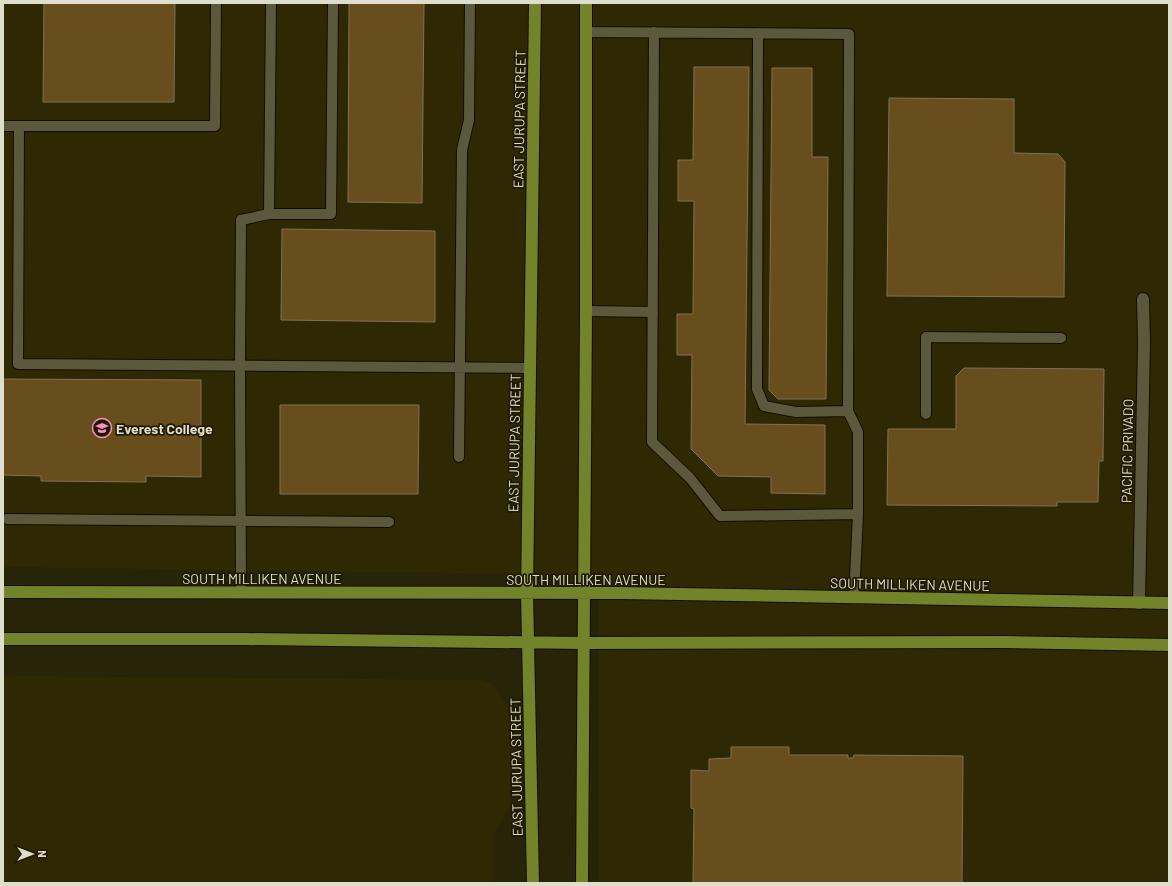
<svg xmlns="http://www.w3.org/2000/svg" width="1172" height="886" font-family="Barlow,sans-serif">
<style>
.built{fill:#2e2903}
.building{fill:#684d1d;stroke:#827157}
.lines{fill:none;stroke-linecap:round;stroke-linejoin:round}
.lane-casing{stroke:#110d00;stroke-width:12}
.street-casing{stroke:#110d00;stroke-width:14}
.primary-casing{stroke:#110d00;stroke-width:14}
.lane{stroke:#5c583b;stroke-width:10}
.street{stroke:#5c583b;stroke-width:12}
.primary{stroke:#72832a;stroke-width:12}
.labels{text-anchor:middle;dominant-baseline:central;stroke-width:3.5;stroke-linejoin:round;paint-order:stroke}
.street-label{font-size:14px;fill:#dfddcc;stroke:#1f1a00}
.poi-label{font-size:14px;font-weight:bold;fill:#dfddcc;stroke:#1f1a00;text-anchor:start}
</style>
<rect width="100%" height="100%" fill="#282407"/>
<path class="built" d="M3 3H1169V883H599V575L3 567Z
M3 676 481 680 489 682 496 688 507 704 512 720 510 806 494 833V883H3Z"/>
<path class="building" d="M44 3H175L174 102H43Z
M349 3H424L422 203 348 202Z
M694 67H749L745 424 825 425V494L771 493V477L718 476 691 449 692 355H677V314H693L694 201H678V160H693Z
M772 68H812V157H828L826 399H778L769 390Z
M889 98 1014 99V153L1058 154 1065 162 1064 297 887 296Z
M282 229 435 231V322L281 320Z
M964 368 1104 369 1103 461H1099L1098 502H1057V506L887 505 888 429H956V376Z
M3 379 201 380V477L146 476V482L41 481V476L3 475Z
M280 405H419L418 494H280Z
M731 747H789V755H848V758H853L854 755 963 756 962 883H693L694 809 691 808V770L709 771V759L731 758Z"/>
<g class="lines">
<defs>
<path id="lane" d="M586 32 849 34 848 411 858 432V514L854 598
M654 32 652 442 690 478 720 516 858 514
M758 33 757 389 764 406 796 412 848 411
M3 126H215L216 3
M19 126 18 364 530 368
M269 214 271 3
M586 311 653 312
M926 414V337L1061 338
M459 457 462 150 469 120 470 3
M7 519 389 522
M241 593 240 365 241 220 269 214H331L333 3"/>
<path id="street" d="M1139 603 1144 342 1143 299"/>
<path id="primary" d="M3 592 621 593 1169 603
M3 639H245L583 643 1003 642 1169 645
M533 883 527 593 535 3
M582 883 586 311V3"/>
</defs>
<use href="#lane" class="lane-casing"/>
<use href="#street" class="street-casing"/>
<use href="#primary" class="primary-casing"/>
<use href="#lane" class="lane"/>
<use href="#street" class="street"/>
<use href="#primary" class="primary"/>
</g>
<defs>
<symbol id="university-ring" viewBox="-11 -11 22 22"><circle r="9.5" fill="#1f1a00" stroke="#fc8fc2" stroke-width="1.5"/><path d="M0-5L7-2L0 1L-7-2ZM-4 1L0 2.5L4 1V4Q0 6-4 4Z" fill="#fc8fc2"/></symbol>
</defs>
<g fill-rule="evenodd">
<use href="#university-ring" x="91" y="417" width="22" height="22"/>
</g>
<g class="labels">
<g class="street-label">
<text transform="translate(519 119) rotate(-89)">EAST JURUPA STREET</text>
<text transform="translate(514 443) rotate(-89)">EAST JURUPA STREET</text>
<text transform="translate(1127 451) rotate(-89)">PACIFIC PRIVADO</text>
<text x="262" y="578">SOUTH MILLIKEN AVENUE</text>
<text x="586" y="579">SOUTH MILLIKEN AVENUE</text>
<text transform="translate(910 584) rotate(1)">SOUTH MILLIKEN AVENUE</text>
<text transform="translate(516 767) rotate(-91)">EAST JURUPA STREET</text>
</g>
<g class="poi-label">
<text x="116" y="428">Everest College</text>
</g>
</g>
<rect width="1172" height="886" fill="none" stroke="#dfddcc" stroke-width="8"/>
<g transform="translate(32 854) rotate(90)" stroke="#1f1a00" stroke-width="3" paint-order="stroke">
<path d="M0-3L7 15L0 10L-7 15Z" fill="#dfddcc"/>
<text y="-6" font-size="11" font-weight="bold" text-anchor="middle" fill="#dfddcc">N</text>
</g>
</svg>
